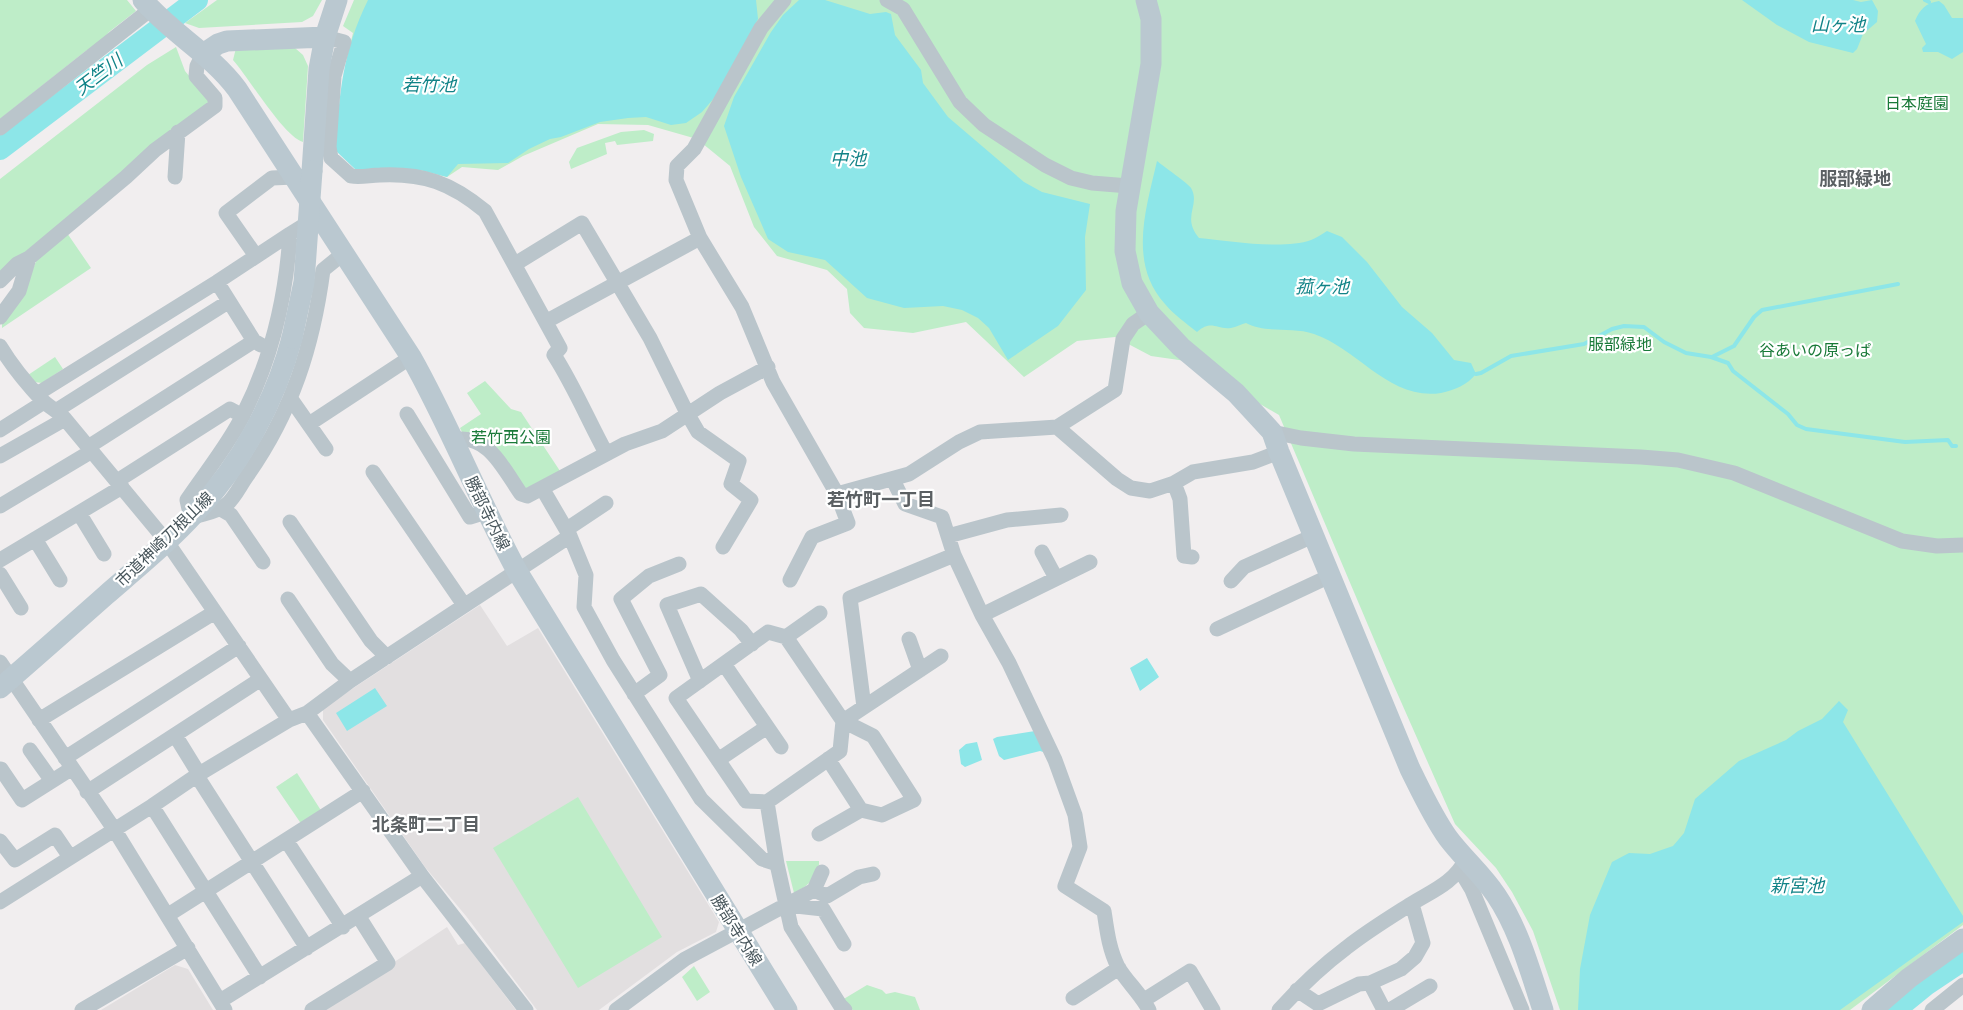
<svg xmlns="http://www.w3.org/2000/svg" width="1963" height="1010" font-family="Ubuntu,'Noto Sans JP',sans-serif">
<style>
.education{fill:#e2dfe0}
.green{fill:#beedc8}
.water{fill:#8de6e8}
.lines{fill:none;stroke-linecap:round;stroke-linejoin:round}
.stream{stroke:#8de6e8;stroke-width:4}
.river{stroke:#8de6e8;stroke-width:22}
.street{stroke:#bac5cb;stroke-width:15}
.secondary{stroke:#bac8d0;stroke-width:21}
.secondary-bridge{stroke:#bac8d0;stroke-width:21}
.labels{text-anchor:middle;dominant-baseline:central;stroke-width:4.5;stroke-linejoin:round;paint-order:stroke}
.park-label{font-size:16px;fill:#1a7a39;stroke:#fff}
.street-label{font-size:16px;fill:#47555b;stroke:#fff}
.water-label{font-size:18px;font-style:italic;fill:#118387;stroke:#fff}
.neighbourhood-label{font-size:18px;font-weight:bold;fill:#5b6063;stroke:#fff}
</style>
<rect width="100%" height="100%" fill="#f1eeef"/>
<path class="education" d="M480 605 507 646 538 628 719 922 716 932 677 952 599 1010H537L466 916 425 867 323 720V708Z
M447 927 458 945 465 943 516 1010H322Z
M175 965 188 969 213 1010H101Z"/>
<path class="green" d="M0 0H127L136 11 109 32 92 53 87 50 0 119Z
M217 0H322L313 16 302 22 199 28 185 23Z
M354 0H1963V925L1850 1010H1560L1533 931 1512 892 1496 868 1455 824 1387 670 1279 415 1186 361 1151 356 1115 337 1077 341 1024 377 966 322 913 333 864 328 850 313 847 289 827 270 777 256 754 227 730 166 697 139 648 125 598 124 523 156 498 170 462 167 447 177 420 170 347 57 353 33 343 26Z
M176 47 185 71 208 99V106L0 274V179L147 65Z
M236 48H295L303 55 308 66 303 142C284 137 249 78 233 60Z
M644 130 654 134 653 141 617 145 615 141 605 143 607 154 571 169 569 162 577 148 621 132Z
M67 233 91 268 2 328V323L27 283 37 259Z
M55 357 63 369 42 383 34 382 28 375Z
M485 381 511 409 521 412 560 471 523 490 463 434 460 428 481 414 467 393Z
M297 773 322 812 302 825 276 787Z
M578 797 662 937 578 988 493 848Z
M786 861H819C820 876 807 887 794 893Z
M694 966 710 992 697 1001 682 977Z
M867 985 882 990 886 994 895 992 915 997 920 1010H853L842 1000Z"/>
<path class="water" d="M368 0H756L758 19 715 97 702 112 686 123 671 125 646 117 628 118 600 122 561 137 550 139 529 149 508 163 458 164 447 177 420 170H356L335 150C340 92 342 53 368 0Z
M799 0H825L870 14 886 12 891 14 895 35 921 70 923 83 948 117 1024 182 1042 192 1090 204 1085 237 1086 290 1058 326 1008 360 989 328 978 318 962 310 943 306 904 308 867 298 825 260 788 252 768 239 741 177 724 126 734 97 771 32 783 15Z
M1742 0H1853L1861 2 1872 0 1878 11 1877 22 1863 34 1857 49 1853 53 1809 42 1777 25Z
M1939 1 1944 5 1952 18H1963V52L1952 59 1938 52H1923L1922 48 1926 44 1915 21C1920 9 1926 3 1939 1Z
M1157 161C1163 166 1189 184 1191 188 1201 205 1181 217 1199 238 1229 241 1283 250 1311 240 1316 238 1322 234 1327 231L1342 237 1367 262 1402 307 1432 333 1454 360 1471 363 1476 374C1467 385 1455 390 1441 393 1390 401 1358 349 1314 334 1292 326 1267 334 1246 323 1242 324 1236 327 1231 328 1216 330 1212 319 1197 332 1186 323 1174 315 1165 304 1128 263 1146 209 1157 161Z
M1147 658 1159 677 1140 691 1130 668Z
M375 688 387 706 347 731 336 713Z
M1839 701 1848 710 1843 722 1963 916V922L1840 1010H1578L1580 969 1590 915 1612 862 1629 853 1650 854 1673 846 1684 833 1695 799 1739 761 1786 740 1798 731 1822 719Z
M1035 731 1047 753 1040 751 1004 760 999 756 993 739 997 737Z
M977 742 982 760 965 767 961 764 959 750 966 744Z"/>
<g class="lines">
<path class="stream" d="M1925 0 1929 2
M1712 357 1734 346 1754 317 1762 310 1898 284
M1476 374 1481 373 1511 356 1584 344 1612 329 1624 326 1644 327 1664 342 1686 353 1711 357 1728 363 1733 371 1788 414 1797 425 1806 429 1905 442 1948 440 1952 446H1956"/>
<path class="river" d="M0 149 197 0
M1895 1010 1927 984 1963 960"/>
<path class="street" d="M784 0 761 28 694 149 677 166 676 180 700 238 742 307 773 382 837 494 848 523 812 537 790 580
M887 0 903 9 960 102 984 125 1045 165 1071 178 1092 183 1129 186
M325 37 344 42 334 76 329 147 331 158 351 176C361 178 370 175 380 175 424 173 451 183 485 211L560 348 554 355C574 386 588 420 606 453
M0 128 151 9
M175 177 178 132
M314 219 290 234C286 298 272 358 243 415 229 444 205 473 187 500L191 518C201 514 217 512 226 505 234 499 241 484 247 476 292 412 313 346 323 270L344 253
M256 256 226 213 272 178 294 177
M515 264 582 223 650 338 687 413 698 432 739 461 731 484 751 500 723 547
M0 281 17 264 29 258 126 177 155 150 215 106V98L196 76 197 66 203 54
M217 282 254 341 261 345
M0 317 19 291 29 258
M547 321 700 238
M0 346C12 366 27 384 42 400 49 407 58 411 65 419L167 542 289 720
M37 394 217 282 290 234
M291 399 326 449
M57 410 228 302
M407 414 470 517 486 512
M309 424 411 357
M1057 427 1117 479 1131 488 1150 491 1174 483 1193 472 1253 462 1279 452
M0 430 44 402
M1272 432 1301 438 1354 444 1641 457 1678 460 1734 473 1902 541 1937 546 1963 545
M453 440C488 432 504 470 521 494L527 496 625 444 662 431 720 393 768 367
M88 447 254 341
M0 456 65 419
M373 472 464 605
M893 480 905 504 942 517 954 555 982 615 1009 663 1055 760 1075 815 1080 847 1065 886 1104 911C1107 931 1109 949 1118 967 1127 982 1141 994 1149 1010
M117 481 230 409 243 416
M1174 483 1180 499 1184 556 1192 557
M542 488 570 536 586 575 584 607 613 660 701 799 762 859 777 864
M837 494 909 474 959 442 980 432 1057 427 1115 390 1123 339 1133 324 1149 313
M0 506 92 451
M219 508 231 515 263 562
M79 513 104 554
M290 522 371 641 387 657
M567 529 606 503
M948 536 1007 520 1061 515
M35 539 60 580
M1042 552 1056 578
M0 560 122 487
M0 574 21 608
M1231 581 1244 567 1313 536
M288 599 332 664 350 681
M982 615 1090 562
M1217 629 1330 576
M786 637 820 613
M909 639 920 670
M0 662 114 829 225 1010
M724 664 781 747
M700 681 667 605 701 594 741 630 752 644
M634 694 660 675 621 599 649 576 679 564
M864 707 850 598 954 555
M307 713 422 876 526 1010
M39 720 215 612
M175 735 199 774
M30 750 52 781
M65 758 239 646
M828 759 861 810
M718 760 767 727
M1 769 22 800 71 769
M197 776 307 948
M87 792 261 679
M767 802 746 801 676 698 768 632 786 637 843 721 873 736 914 800 882 815 861 810 819 834
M152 806 260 977
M286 840 343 927
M0 841 15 860 55 835 70 857
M1460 870 1472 890 1522 1010
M814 890 822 872
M0 902 152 806 199 774 289 720 307 713 350 681 570 536
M787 905 823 909 844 944
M168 915 363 791
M1370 983 1384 1010
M1297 990 1318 1004 1359 984 1370 983 1401 969 1415 957 1423 943 1412 904
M1073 998 1119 968
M1144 1000 1190 971 1213 1010
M220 1001 422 876
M82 1010 188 948
M312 1010 388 963 359 917
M616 1010 685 959 814 890 827 896 859 877 873 874
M845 1010 840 1005 791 927 777 864 767 802 840 751 843 721 941 656
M1279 1010C1299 988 1322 966 1346 948 1366 932 1389 918 1411 904 1432 891 1454 883 1466 859
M1390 1010 1430 986
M1932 1010 1963 985"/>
<path class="secondary" d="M143 0C171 33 211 54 237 89L411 357C450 426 479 501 517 571L787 1010
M1146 0 1151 19V64L1126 211 1125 251 1132 283 1149 313 1181 347 1236 393 1272 432 1279 452 1410 769C1422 793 1433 817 1448 838 1463 858 1482 874 1496 895 1519 929 1530 971 1543 1010
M203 54 218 44 227 41 325 37 337 0
M312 171 319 69 325 37
M0 688C36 657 71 626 106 595 137 568 169 542 196 512 241 464 275 402 292 338
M1872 1010 1909 978 1963 939"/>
<path class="secondary-bridge" d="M292 338 304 282 312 171"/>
</g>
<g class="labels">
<g class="park-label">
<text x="1917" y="103">日本庭園</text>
<text x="1620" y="344">服部緑地</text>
<text x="1815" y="350">谷あいの原っぱ</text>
<text x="511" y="437">若竹西公園</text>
</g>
<g class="street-label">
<text transform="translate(488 513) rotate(64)">勝部寺内線</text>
<text transform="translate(164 539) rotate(-44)">市道神崎刀根山線</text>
<text transform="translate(737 930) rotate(58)">勝部寺内線</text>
</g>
<g class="water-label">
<text x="1838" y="24">山ヶ池</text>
<text transform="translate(98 74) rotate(-37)">天竺川</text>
<text x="429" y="84">若竹池</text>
<text x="848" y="158">中池</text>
<text x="1322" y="286">菰ヶ池</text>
<text x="1797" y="885">新宮池</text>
</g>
<g class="neighbourhood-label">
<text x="1855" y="178">服部緑地</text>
<text x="881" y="499">若竹町一丁目</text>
<text x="426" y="824">北条町二丁目</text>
</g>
</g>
</svg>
